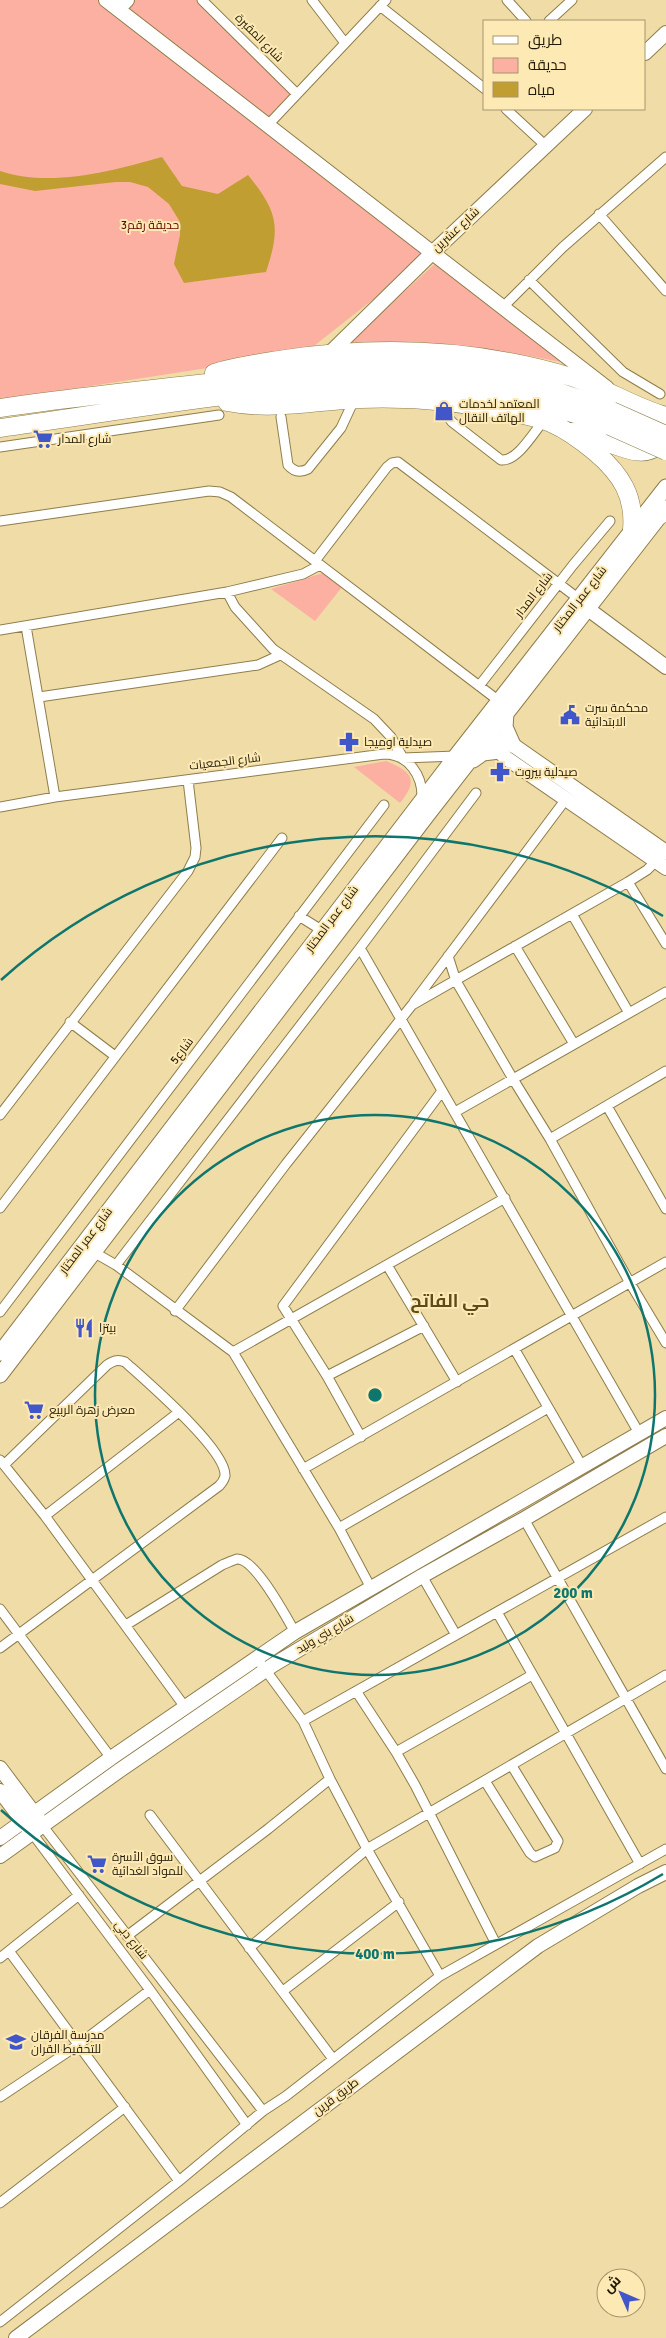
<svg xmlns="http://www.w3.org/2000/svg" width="666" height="2338" font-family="Signika,Cairo,sans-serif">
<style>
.green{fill:#fcb0a2}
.water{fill:#c19e31}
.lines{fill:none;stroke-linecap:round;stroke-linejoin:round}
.street-casing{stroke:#8f7d4b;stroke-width:11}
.secondary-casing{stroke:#8f7d4b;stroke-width:16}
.primary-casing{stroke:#8f7d4b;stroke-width:17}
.highway-casing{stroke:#8f7d4b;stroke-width:19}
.street{stroke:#fff;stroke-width:9}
.secondary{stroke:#fff;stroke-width:14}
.primary{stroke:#fff;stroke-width:15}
.highway{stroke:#fff;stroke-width:18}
.highway-bridge-casing{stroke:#8f7d4b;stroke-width:19;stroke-linecap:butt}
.highway-bridge{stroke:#fff;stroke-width:18}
.ring{fill:none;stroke:#0f766e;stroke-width:2.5}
.labels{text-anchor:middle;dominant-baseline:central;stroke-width:4;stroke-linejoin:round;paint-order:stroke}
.street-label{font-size:12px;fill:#201905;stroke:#fde9b4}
.park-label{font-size:12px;fill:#640400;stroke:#fde9b4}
.poi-label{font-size:12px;fill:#201905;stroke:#fde9b4;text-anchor:start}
.district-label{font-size:18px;font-weight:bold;fill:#5d4c19;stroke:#fde9b4}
.centre{fill:#0f766e;stroke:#fde9b4;stroke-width:2.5}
.ring-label{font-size:15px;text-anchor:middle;font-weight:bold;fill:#0f766e;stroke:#fde9b4;stroke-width:4;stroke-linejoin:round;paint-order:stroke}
</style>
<rect width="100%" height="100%" fill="#efdca7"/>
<path class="green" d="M0 0H106L118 9 127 0H202L297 94 267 126 432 253 305 353 0 400Z
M439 260 561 362C508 352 455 343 400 342 382 341 364 344 346 345Z
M323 573 341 583 342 587 315 621 271 589Z
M386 761C412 772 419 779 400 803L354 767Z"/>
<path class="water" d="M162 157 182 186 218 194 248 175C278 212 281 227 266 272L184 283 174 264 180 235V222L169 204 148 187 130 182H116L35 191 0 184V171C51 188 112 171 162 157Z"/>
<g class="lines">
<defs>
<path id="street" d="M202 0 297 94
M312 0 345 43
M507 0 526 21
M380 6 485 89
M549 21 572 0
M506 109 546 146
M267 126 386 0
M599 214 666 291
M529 280 623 372 660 394
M503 307 563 247 666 157
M435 400 452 422 501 460C517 462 534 432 544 420
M281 417 288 465C294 472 300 473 308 469L341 428 354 400
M0 447 219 415
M0 521 209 491 220 492 231 497 499 701
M315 561 387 467 392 463 398 462 579 599
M227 592 235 607 273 649 374 719 391 737 403 758 456 756
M26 626 55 797
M0 630 227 592 303 574 320 565
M479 686 573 565 610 521
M39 697 258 665 280 655
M0 807 55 797 384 754C409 754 423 776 422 799
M628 882 666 944
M572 914 629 1013
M299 916 323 931
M515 946 574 1044
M360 948 639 1433
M448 956 456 981 513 1079 550 1139 630 1283 666 1343
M414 1002 566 799
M70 1022 115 1056
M607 1106 666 1209
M455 1112 666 992
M0 1115 188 871 195 857 196 848 188 780
M550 1139 666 1071
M0 1208 282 838
M95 1253 116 1265 233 1352 339 1528 371 1588
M116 1265 360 948 476 793
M387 1265 457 1382
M175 1311 286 1164 412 1005 628 882 647 870 656 861
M0 1312 384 805
M515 1350 582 1466
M233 1352 505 1198
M327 1376 424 1326
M361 1437 327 1376 283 1306 442 1091
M0 1460 45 1516 185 1707
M303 1469 666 1262
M45 1516 179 1412
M524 1519 666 1769
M339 1528 548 1408
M422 1576 456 1635
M0 1609 111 1758
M497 1612 640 1864
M126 1625 222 1565C227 1563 233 1560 237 1559 255 1558 286 1617 295 1632
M0 1648 219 1486C222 1483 224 1480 225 1476 227 1450 145 1380 125 1362 117 1359 113 1361 107 1365L5 1464
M256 1657 303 1721 330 1779 367 1849 440 1976
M356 1691 396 1752 415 1785 496 1944
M303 1721 666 1517
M396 1752 532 1675
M485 1781 530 1853 535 1857 555 1848 558 1841 512 1766
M150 1815 333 2059
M42 1825 263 2111
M32 1833 150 1990 247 2125
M127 1936 268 1829 330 1779
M249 1948 367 1849 666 1675
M9 1951 179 2181
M0 1958 79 1895
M283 1991 399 1902
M0 2097 78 2045 150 1990
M0 2203 125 2107
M0 2322 179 2181 263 2111 286 2096 440 1976 666 1849"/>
<path id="secondary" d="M106 0 607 388
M118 9 127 0
M645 53 666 33
M329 354 432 253 585 109
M588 609 666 667
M488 738 513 745 666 852
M492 744 506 758 666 868
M0 1768 39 1820
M0 1791 28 1828
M0 1838 111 1758 295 1632 666 1418
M0 1856 120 1770 273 1665 422 1576 524 1519 666 1436
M16 2338 538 1946 638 1886 666 1872"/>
<path id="primary" d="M506 714 505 727 513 745
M473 760 483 753 499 751
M0 1353 456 756 666 487
M0 1375 428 814 666 508"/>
<path id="highway" d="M214 373C237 366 261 363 285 359 380 345 478 349 571 377 604 387 633 407 666 416
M227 402C271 411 316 401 360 399 412 397 464 402 515 413 527 416 540 418 551 423 567 430 582 441 595 452 621 474 635 496 632 530
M0 408C75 397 150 389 225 381 271 376 318 369 364 367 448 365 534 379 612 411
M0 428C85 416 170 402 256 392 316 385 376 379 437 384 497 390 554 405 610 426
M572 432C600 432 645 472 663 438
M660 515 666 510"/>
</defs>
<use href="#street" class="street-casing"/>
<use href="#secondary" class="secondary-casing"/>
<use href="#primary" class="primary-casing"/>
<use href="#highway" class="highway-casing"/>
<use href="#street" class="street"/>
<use href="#secondary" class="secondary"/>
<use href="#primary" class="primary"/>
<use href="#highway" class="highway"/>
<defs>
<path id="highway-bridge" d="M612 411 666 435
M610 426 666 451"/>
</defs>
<use href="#highway-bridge" class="highway-bridge-casing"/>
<use href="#highway-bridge" class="highway-bridge"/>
</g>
<g class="ring">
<circle cx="375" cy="1395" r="280"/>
<path d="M663 1874A559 559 0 0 1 1 1810M1 980A559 559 0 0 1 663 916"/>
</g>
<defs>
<symbol id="shop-bare" viewBox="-9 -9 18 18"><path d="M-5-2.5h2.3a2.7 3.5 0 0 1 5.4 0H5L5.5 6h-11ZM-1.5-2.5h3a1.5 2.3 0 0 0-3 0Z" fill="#4056c9" stroke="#fde9b4" stroke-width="2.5" paint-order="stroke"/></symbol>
<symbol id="supermarket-bare" viewBox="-9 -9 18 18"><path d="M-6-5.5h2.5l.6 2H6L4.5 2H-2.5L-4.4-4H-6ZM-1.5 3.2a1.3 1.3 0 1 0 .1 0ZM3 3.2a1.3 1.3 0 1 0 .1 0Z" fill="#4056c9" stroke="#fde9b4" stroke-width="2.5" paint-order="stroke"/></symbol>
<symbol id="civic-bare" viewBox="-9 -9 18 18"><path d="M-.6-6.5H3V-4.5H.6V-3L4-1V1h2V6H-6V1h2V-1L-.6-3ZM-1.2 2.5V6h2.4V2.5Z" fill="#4056c9" stroke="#fde9b4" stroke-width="2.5" paint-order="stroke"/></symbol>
<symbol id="pharmacy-bare" viewBox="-9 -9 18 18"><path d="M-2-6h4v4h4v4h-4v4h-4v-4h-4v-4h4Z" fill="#4056c9" stroke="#fde9b4" stroke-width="2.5" paint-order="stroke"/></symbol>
<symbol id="restaurant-bare" viewBox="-9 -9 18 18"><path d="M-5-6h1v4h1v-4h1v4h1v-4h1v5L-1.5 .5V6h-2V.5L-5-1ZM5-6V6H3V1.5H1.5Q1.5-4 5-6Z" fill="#4056c9" stroke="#fde9b4" stroke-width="2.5" paint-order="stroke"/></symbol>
<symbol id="school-bare" viewBox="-9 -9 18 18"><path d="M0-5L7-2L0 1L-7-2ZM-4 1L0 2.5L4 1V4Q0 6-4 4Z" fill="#4056c9" stroke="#fde9b4" stroke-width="2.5" paint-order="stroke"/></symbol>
</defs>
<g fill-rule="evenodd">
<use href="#shop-bare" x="430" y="397" width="28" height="28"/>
<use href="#supermarket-bare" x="29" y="425" width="28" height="28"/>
<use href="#civic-bare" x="556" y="701" width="28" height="28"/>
<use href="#pharmacy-bare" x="335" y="728" width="28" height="28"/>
<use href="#pharmacy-bare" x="486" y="758" width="28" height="28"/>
<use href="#restaurant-bare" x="70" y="1314" width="28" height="28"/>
<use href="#supermarket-bare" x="20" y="1396" width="28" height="28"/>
<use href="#supermarket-bare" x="83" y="1850" width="28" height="28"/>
<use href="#school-bare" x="2" y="2028" width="28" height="28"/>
</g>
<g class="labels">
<g class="street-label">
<text transform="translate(259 38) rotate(45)">شارع المقبرة</text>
<text transform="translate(456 230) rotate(-43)">شارع عشرين</text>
<text transform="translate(534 595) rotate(-52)">شارع المدار</text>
<text transform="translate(580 599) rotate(-52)">شارع عمر المختار</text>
<text transform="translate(225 762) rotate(-7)">شارع الجمعيات</text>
<text transform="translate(332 919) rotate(-53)">شارع عمر المختار</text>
<text transform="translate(182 1051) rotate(-53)">شارع5</text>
<text transform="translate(86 1241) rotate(-53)">شارع عمر المختار</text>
<text transform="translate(325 1634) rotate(-31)">شارع بني وليد</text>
<text transform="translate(131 1940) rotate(52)">شارع دبي</text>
<text transform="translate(336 2097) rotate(-37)">طريق قرين</text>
</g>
<g class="park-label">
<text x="150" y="225">حديقة رقم3</text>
</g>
<g class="poi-label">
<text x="459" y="404">المعتمد لخدمات<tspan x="459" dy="14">الهاتف النقال</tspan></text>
<text x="58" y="439">شارع المدار</text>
<text x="585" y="708">محكمة سرت<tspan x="585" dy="14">الابتدائية</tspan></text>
<text x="364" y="742">صيدلية اوميجا</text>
<text x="515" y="772">صيدلية بيروت</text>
<text x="99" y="1328">بيتزا</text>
<text x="49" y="1410">معرض زهرة الربيع</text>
<text x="112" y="1857">سوق الأسرة<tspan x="112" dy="14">للمواد الغدائية</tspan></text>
<text x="31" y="2035">مدرسة الفرقان<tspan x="31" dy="14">للتحفيط القران</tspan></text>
</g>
<g class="district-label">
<text x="450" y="1301">حي الفاتح</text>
</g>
</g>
<circle cx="375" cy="1395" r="8" class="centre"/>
<g class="ring-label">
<text x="573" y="1598">200 m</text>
<text x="375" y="1959">400 m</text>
</g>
<rect x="483" y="20" width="162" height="90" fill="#fde9b4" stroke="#a5966e"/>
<rect x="493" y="36" width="25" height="8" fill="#ffffff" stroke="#a5966e"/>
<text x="528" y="45" font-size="15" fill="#201905">طريق</text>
<rect x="493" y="58" width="25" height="15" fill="#fcb0a2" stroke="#a5966e"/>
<text x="528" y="70" font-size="15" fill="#201905">حديقة</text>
<rect x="493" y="82" width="25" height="15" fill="#c19e31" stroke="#a5966e"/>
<text x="528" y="95" font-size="15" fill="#201905">مياه</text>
<g transform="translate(621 2293) rotate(315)"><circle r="24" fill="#fde9b4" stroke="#a5966e"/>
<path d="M0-4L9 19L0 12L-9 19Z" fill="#4056c9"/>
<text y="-8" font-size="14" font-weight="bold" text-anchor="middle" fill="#201905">ش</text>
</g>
</svg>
